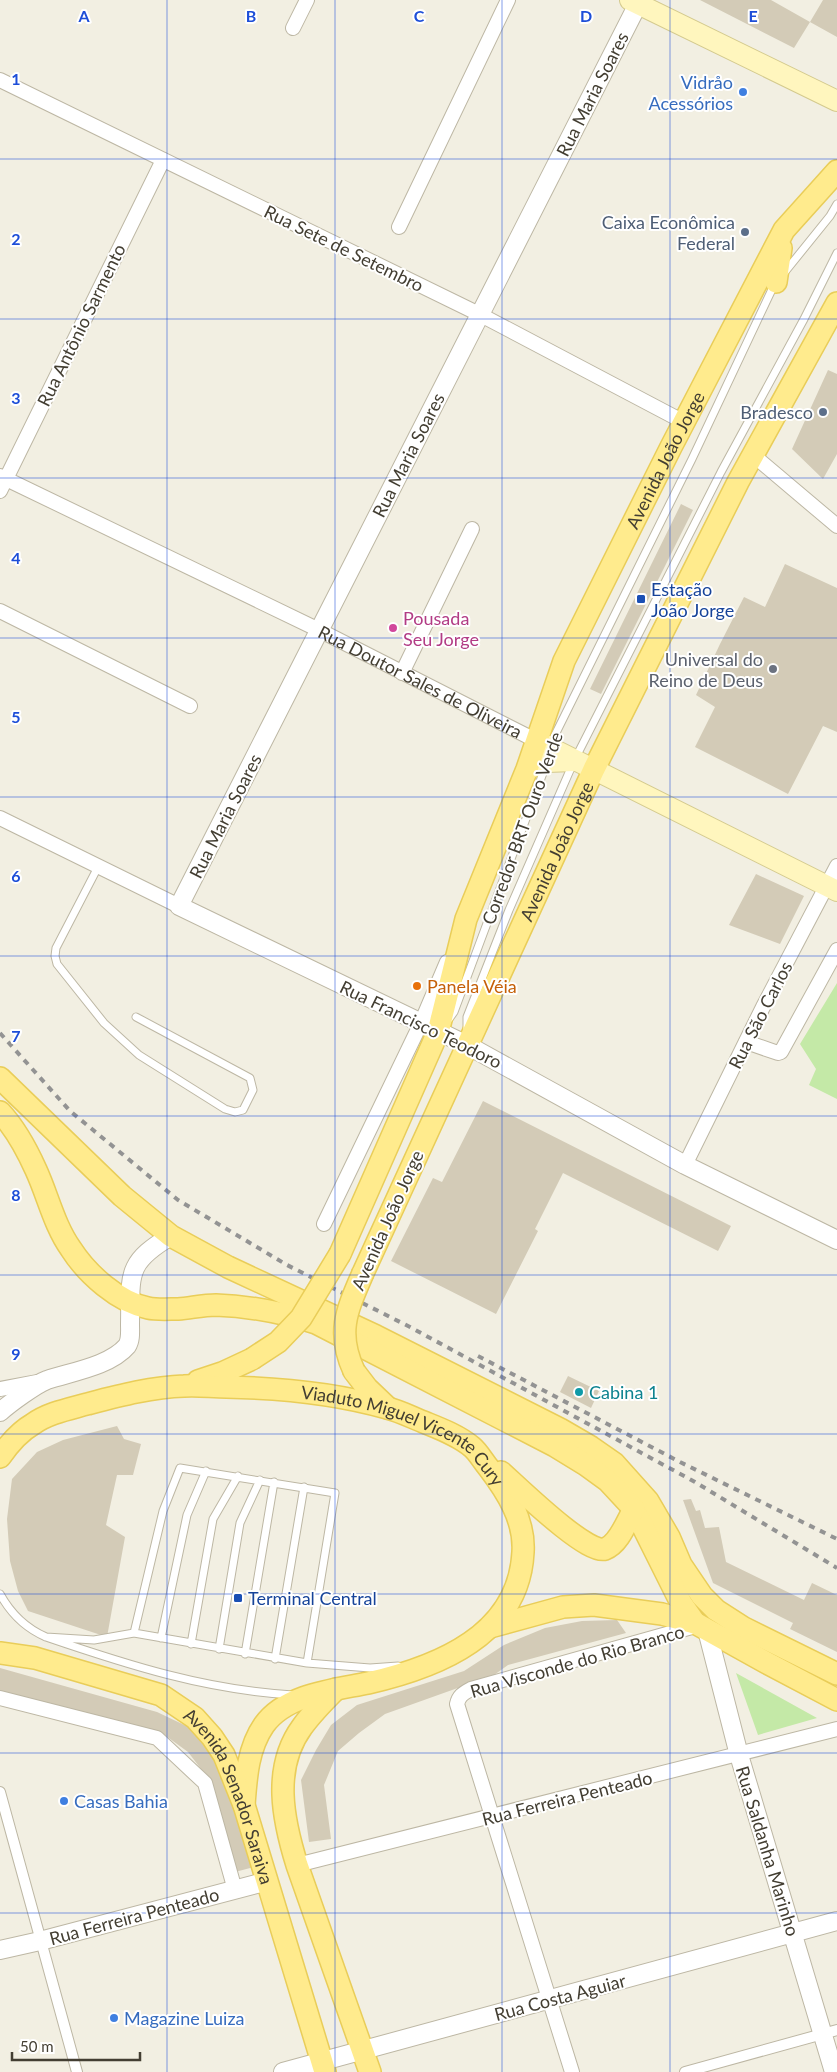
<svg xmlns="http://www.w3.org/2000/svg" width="837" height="2072" font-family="Lato,sans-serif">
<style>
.green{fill:#c4e9a7}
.building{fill:#d3cbb7}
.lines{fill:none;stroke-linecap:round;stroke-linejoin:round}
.service-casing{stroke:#bdb7a4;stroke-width:9}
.pedestrian-casing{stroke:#bdb7a4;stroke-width:12}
.minor-casing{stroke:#bdb7a4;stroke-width:16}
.tertiary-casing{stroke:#bdb7a4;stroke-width:20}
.secondary-casing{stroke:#d4ca8e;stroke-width:22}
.primary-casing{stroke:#e9cd59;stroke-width:24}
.service{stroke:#fff;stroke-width:7}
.pedestrian{stroke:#fff;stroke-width:10}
.minor{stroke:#fff;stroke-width:14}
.tertiary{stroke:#fff;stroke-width:18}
.secondary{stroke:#fff6be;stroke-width:20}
.primary{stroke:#ffeb8d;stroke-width:21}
.rail{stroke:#939393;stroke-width:4;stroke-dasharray:6 6;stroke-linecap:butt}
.primary-bridge-casing{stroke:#e9cd59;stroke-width:24;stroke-linecap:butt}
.primary-bridge{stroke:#ffeb8d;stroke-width:21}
.grid{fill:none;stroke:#1d4ed8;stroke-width:1;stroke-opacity:0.55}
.shop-dot{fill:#3f7fe0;stroke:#fff;stroke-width:2}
.service-dot{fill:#5c6f8a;stroke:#fff;stroke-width:2}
.transit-dot{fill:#1a4fb4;stroke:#fff;stroke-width:2}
.hotel-dot{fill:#d1479c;stroke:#fff;stroke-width:2}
.worship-dot{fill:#6b7280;stroke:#fff;stroke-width:2}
.food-dot{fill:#e8710a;stroke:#fff;stroke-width:2}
.culture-dot{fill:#0f9aa8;stroke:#fff;stroke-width:2}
.labels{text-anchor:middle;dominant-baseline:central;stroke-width:4;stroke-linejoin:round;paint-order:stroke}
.shop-label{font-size:18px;fill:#366cbe;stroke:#fff;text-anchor:start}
.street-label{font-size:18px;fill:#433e32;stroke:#fff}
.service-label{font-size:18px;fill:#4e5e75;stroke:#fff;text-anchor:end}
.transit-label{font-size:18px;fill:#164399;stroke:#fff;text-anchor:start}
.hotel-label{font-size:18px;fill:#b23c85;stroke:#fff;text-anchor:start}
.worship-label{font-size:18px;fill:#5b616d;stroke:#fff;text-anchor:end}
.food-label{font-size:18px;fill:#c56008;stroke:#fff;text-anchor:start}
.culture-label{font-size:18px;fill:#0d838f;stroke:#fff;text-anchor:start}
.grid-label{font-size:16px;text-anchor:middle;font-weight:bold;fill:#1d4ed8;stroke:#fff;stroke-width:4;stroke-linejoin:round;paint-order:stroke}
</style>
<rect width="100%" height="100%" fill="#f2efe2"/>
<path class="green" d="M837 983V1099L809 1085 816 1069 800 1044Z
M736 1673 817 1718 758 1735Z"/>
<path class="building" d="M700 0H771L810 22 794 48Z
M823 0H837V37L810 22Z
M828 370 837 374V454L823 479 792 449Z
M681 504 693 510 601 694 590 689Z
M785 564 837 588V732L823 726 788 794 695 747 715 707 696 695 720 644 744 597 765 607Z
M756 874 804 896 780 944 729 925Z
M483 1101 731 1226 718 1251 563 1173 535 1229 538 1231 496 1314 391 1261 433 1178 442 1182Z
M568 1376 599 1391 591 1408 560 1392Z
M117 1426 124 1439 141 1444 133 1475H117L106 1525 125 1537 107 1637 28 1611 18 1591 10 1561 7 1519 12 1479 37 1452 63 1440Z
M691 1499 696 1511 700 1510 705 1528 719 1527 726 1562 804 1600 812 1583 837 1595V1652L790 1629 793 1623 713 1583 683 1500Z
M617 1620 626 1633 508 1665 494 1675 385 1714 359 1733 338 1751 324 1785 331 1839 309 1842 301 1780 316 1750 331 1725 357 1705 464 1671 504 1645 545 1628 582 1621Z
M0 1668 157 1712 197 1731 223 1771 254 1867 235 1872 208 1778 188 1752 162 1733 0 1693Z"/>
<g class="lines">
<defs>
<path id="service" d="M784 273 830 216 837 204
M550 745 692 459 775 283
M98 867 56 948 55 956 57 964 104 1023 139 1055 225 1109 235 1112 243 1110 253 1090 250 1078 136 1017
M449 1019 454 1012 546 765
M467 1029V1017L509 910 574 761 721 472 804 319 837 253
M0 1594C11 1614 25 1628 46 1637 128 1665 206 1690 293 1695
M134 1633 163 1511 180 1468 335 1493 307 1663
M46 1637 94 1640 134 1633 307 1663 370 1668 398 1666
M161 1638 187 1515 206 1471
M191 1644 213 1519 238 1476
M219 1649 240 1523 260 1480
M245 1654 274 1482
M275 1659 304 1487"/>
<path id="pedestrian" d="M0 1792 77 2072
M685 2072 837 2030"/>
<g id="minor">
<path d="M293 28 307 0"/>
<path d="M0 80 479 314 684 422"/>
<path d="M399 227 508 0"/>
<path d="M753 455 837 526"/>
<path id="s1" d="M0 476 319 630 537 741"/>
<path d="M0 491 163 160"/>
<path d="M0 611 190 706"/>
<path d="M402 673 472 529"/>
<path d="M0 818 179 906"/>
<path d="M746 1042 778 1053 781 1052 837 950"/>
<path d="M685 1165 763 1007 837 866"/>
<path d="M324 1224 421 1023 447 962"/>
<path d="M0 1389 37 1382"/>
<path d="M0 1698 157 1738 205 1783 235 1890"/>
<path d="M297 1865 837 1729"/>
<path d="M572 2072 457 1704C459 1695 464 1693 471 1689L699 1625"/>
</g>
<path id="tertiary" d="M638 4 179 906 467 1045 685 1165 837 1240
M0 1412C9 1404 36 1384 47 1380 71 1372 110 1366 127 1346 131 1340 130 1331 130 1324 131 1275 125 1263 171 1236
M707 1630 739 1755 834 2072
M0 1950 40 1941 268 1881
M283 2072 837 1921"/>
<path id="secondary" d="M630 0 837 101
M537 741 837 891
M527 769 547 762 574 761"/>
<g id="primary">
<path d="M776 282 781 248"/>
<path d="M0 1078 122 1196 171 1236 228 1267 376 1336 560 1429 591 1447 614 1463 648 1501 669 1537 681 1565 702 1596 716 1610 744 1628 837 1674"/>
<path d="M0 1112C15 1128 27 1150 36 1170 48 1196 54 1225 71 1249 87 1274 118 1302 148 1308 157 1310 169 1309 178 1309 191 1308 203 1305 216 1305 250 1306 284 1313 316 1323L555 1446 586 1465 608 1481 634 1509 681 1603 695 1623"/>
<path id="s2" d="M340 1254 438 1032 466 919 527 769 564 661 671 447 784 230 837 171"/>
<path id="s3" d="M363 1273 594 769 738 482 837 303"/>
<path d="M354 1371 367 1388 388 1408"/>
<path d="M198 1381 222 1373 252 1359"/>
<path id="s4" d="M0 1457C9 1444 19 1432 33 1424 48 1413 69 1409 87 1404 118 1396 152 1387 184 1386 198 1385 212 1387 226 1387 280 1388 335 1393 387 1408 400 1411 413 1418 426 1423 441 1429 459 1436 472 1447 478 1452 483 1461 488 1467 507 1492 525 1520 523 1552 519 1635 438 1667 368 1683 334 1690 286 1694 264 1725 248 1748 246 1777 244 1805"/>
<path d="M501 1472C517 1486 587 1555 605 1549 619 1544 627 1521 634 1509"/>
<path d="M490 1627 563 1607 594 1605 662 1614 695 1623 767 1663 837 1700"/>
<path id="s5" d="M0 1653 35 1658 161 1695 195 1718 212 1737 224 1755 244 1805 325 2072"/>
<path d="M336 1689C324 1701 312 1713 302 1727 272 1768 283 1820 297 1865L370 2072"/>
</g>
</defs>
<use href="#service" class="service-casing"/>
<use href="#pedestrian" class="pedestrian-casing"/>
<use href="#minor" class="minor-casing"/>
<use href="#tertiary" class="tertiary-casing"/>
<use href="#secondary" class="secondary-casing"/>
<use href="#primary" class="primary-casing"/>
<use href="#service" class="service"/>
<use href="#pedestrian" class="pedestrian"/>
<use href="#minor" class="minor"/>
<use href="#tertiary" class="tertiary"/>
<use href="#secondary" class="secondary"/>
<use href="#primary" class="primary"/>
<path class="rail" d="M0 1033 70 1111 178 1200 287 1265 410 1327 695 1482 837 1568
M478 1356 680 1462 837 1539"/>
<defs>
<path id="primary-bridge" d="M252 1359 278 1342 301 1318 340 1254
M354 1371C336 1332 347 1310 363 1273"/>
</defs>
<use href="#primary-bridge" class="primary-bridge-casing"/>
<use href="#primary-bridge" class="primary-bridge"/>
</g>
<path class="grid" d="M167 0V2072M335 0V2072M502 0V2072M670 0V2072M0 159H837M0 319H837M0 478H837M0 638H837M0 797H837M0 956H837M0 1116H837M0 1275H837M0 1434H837M0 1594H837M0 1753H837M0 1913H837"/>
<g class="shop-dot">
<circle cx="743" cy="92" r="5"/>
<circle cx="64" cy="1801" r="5"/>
<circle cx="114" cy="2018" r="5"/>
</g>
<g class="service-dot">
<circle cx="745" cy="232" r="5"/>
<circle cx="823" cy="412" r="5"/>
</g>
<g class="transit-dot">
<rect x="636" y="594" width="10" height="10" rx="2.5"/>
<rect x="233" y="1593" width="10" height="10" rx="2.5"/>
</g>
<circle class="hotel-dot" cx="393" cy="628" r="5"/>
<circle class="worship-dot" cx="773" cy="669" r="5"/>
<circle class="food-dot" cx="417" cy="986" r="5"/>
<circle class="culture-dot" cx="579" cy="1392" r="5"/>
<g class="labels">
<g class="shop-label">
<text x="733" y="82" text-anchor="end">Vidråo<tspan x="733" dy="21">Acessórios</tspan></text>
<text x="74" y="1801">Casas Bahia</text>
<text x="124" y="2018">Magazine Luiza</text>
</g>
<g class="street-label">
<text transform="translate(592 94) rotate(-63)">Rua Maria Soares</text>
<text transform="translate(344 248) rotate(26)">Rua Sete de Setembro</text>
<text transform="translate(81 325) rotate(-64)">Rua Antônio Sarmento</text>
<text transform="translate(408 455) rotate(-63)">Rua Maria Soares</text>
<text stroke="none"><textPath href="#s2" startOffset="860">Avenida João Jorge</textPath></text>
<text stroke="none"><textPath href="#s1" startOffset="468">Rua Doutor Sales de Oliveira</textPath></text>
<text transform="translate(225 816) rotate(-63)">Rua Maria Soares</text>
<text transform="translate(522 828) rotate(-70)">Corredor BRT Ouro Verde</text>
<text stroke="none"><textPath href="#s3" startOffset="464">Avenida João Jorge</textPath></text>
<text transform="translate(760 1015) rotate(-63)">Rua São Carlos</text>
<text transform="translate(421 1024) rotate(26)">Rua Francisco Teodoro</text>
<text transform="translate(387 1220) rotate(-66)">Avenida João Jorge</text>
<text stroke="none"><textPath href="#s4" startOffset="435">Viaduto Miguel Vicente Cury</textPath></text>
<text transform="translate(577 1661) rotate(-16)">Rua Visconde do Rio Branco</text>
<text transform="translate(567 1798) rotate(-14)">Rua Ferreira Penteado</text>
<text stroke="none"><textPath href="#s5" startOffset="294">Avenida Senador Saraiva</textPath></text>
<text transform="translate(768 1851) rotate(73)">Rua Saldanha Marinho</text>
<text transform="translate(134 1916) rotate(-15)">Rua Ferreira Penteado</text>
<text transform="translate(560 1997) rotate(-15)">Rua Costa Aguiar</text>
</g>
<g class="service-label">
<text x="735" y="222">Caixa Econômica<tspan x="735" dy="21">Federal</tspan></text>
<text x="813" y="412">Bradesco</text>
</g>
<g class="transit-label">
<text x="651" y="589">Estação<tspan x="651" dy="21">João Jorge</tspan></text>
<text x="248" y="1598">Terminal Central</text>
</g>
<g class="hotel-label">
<text x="403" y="618">Pousada<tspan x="403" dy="21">Seu Jorge</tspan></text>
</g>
<g class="worship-label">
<text x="763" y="659">Universal do<tspan x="763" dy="21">Reino de Deus</tspan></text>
</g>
<g class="food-label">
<text x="427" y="986">Panela Véia</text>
</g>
<g class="culture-label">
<text x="589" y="1392">Cabina 1</text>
</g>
</g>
<g class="grid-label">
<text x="84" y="22">A</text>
<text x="251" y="22">B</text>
<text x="419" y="22">C</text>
<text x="586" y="22">D</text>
<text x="753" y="22">E</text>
<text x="16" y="85">1</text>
<text x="16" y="245">2</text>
<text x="16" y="404">3</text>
<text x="16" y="564">4</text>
<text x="16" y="723">5</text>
<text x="16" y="882">6</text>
<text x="16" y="1042">7</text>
<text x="16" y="1201">8</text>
<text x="16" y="1360">9</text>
</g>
<path d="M12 2052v8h128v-8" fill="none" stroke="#433e32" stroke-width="2.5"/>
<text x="20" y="2052" font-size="15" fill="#433e32" stroke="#ffffff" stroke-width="4" paint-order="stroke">50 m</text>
</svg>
